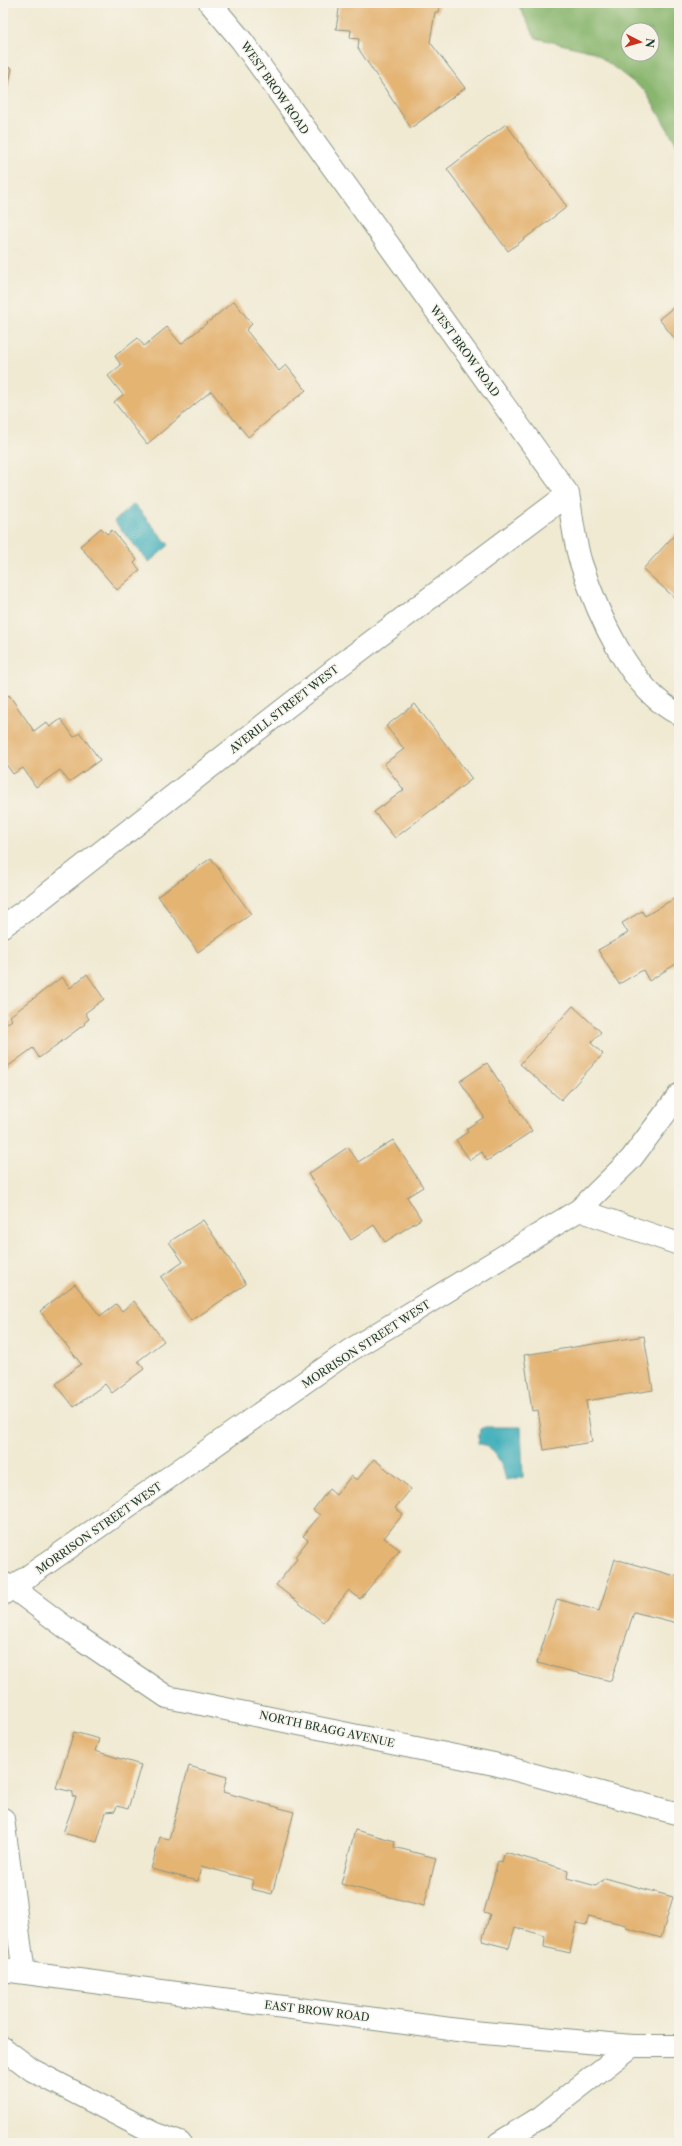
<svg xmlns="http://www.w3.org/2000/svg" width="682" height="2146" font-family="'Libre Caslon Text',serif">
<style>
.forest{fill:#89b66e;stroke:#547a51;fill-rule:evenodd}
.water{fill:#3eaeba;stroke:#2e7677}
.building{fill:#e4b473}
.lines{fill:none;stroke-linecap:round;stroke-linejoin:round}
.minor-casing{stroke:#889484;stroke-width:24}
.minor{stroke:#fff;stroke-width:22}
.labels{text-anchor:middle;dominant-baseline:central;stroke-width:3;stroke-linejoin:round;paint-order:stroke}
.street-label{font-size:11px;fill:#1f3d34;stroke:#f7f3e8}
</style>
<rect width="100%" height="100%" fill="#f7f3e8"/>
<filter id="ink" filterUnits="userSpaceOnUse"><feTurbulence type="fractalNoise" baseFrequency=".025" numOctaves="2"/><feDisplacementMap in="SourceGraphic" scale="8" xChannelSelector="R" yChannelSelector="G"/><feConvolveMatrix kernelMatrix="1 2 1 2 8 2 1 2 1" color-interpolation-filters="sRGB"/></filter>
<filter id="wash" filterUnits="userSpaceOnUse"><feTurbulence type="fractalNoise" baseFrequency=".012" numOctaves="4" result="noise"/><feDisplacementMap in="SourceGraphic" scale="16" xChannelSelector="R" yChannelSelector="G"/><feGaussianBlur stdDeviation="0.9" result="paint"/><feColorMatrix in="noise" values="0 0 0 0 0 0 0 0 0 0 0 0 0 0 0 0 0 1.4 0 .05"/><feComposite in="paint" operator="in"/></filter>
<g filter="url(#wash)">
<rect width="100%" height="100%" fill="#f0ead3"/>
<path class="forest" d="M517 3H679V148L645 91 594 52 536 38ZM628 30H652V54H628Z"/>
<path class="water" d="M134 504 169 545 149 562 114 521Z
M485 1427H521L523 1477 506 1480C502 1462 496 1449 478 1443L480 1429Z"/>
<g id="blocks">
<path class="building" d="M340 3H440L438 12H435L430 42 465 88 411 128 358 48 359 39 350 38 351 30 336 29Z
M3 66 12 68 4 110H3Z
M506 124 567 207 508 251 447 169Z
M234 301 252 324 246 330 279 371 286 365 306 390 248 437 211 391 147 444 114 402 123 395 108 376 121 365 115 356 138 338 144 346 167 327 181 344Z
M679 303V344L659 319Z
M101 528 107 534 112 530 137 560 134 563 140 570 117 590 80 546Z
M679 530V602L643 569Z
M9 695 34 731 46 722 50 727 61 719 74 737 80 733 100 760 69 782 60 770 36 787 23 768 13 774 3 760V699Z
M415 704 472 779 395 838 374 812 404 790 384 764 404 749 386 726Z
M211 858 251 914 198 952 158 896Z
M675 898 679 905V962L649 981 643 970 619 984 598 950 628 933 622 923 642 911 645 916Z
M87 974 104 999 85 1013 89 1019 84 1023 85 1024 39 1058 33 1048 3 1070V1026L12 1020 10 1016 62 977 70 988Z
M573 1006 601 1032 591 1043 603 1054 561 1100 520 1064Z
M487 1063 532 1131 487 1161 482 1152 470 1160 456 1140 468 1132 466 1129 484 1117 460 1081Z
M393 1140 423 1187 407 1197 421 1219 385 1242 374 1225 351 1240 308 1174 348 1147 358 1162Z
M203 1220 246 1284 191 1321 161 1277 183 1262 169 1242Z
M75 1284 100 1316 116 1304 122 1311 134 1301 164 1341 138 1361 144 1369 112 1393 105 1384 74 1407 56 1384 81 1364 40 1311Z
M644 1336 653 1390 586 1401 592 1442 544 1450 538 1410 532 1411 524 1355Z
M374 1459 411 1489 395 1508 403 1514 384 1538 400 1550 360 1599 349 1590 323 1622 276 1585 297 1559 295 1557 308 1540 303 1536 320 1515 313 1510 329 1489 336 1495 351 1476 357 1480Z
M615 1559 679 1577V1615L677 1623 634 1612 611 1681 537 1663 557 1599 599 1611Z
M74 1732 99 1739 95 1751 141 1765 128 1809 117 1806 115 1811 106 1812 97 1842 63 1833 76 1797 72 1796 73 1792 56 1788Z
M189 1766 227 1777 223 1792 294 1812 272 1894 251 1889 253 1880 201 1866 198 1881 151 1869 160 1837 169 1839Z
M355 1830 395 1841 394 1847 436 1858 424 1906 341 1884Z
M505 1852 568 1870 567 1878 596 1886 605 1878 673 1897 661 1938 626 1928V1925L589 1916 586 1925 576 1923 570 1953 544 1947 545 1936 515 1927 509 1948 482 1941 490 1914 484 1912 498 1861 502 1862Z"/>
</g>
</g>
<g filter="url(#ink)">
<use href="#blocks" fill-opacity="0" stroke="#889484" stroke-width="1"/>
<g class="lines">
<defs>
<path id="minor" d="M210 3 242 41 568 494C572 516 574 541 581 563 597 612 630 691 679 714
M3 926 36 903 338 667 568 494
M579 1210 679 1244
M3 1583 13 1588 77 1636 167 1697 494 1764 679 1814
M3 1594 349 1351 579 1210 631 1159 679 1095
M3 1819 24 1973
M3 1970 473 2032 632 2046H679
M3 2048 32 2070 153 2133 180 2143
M499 2143 541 2117 632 2046"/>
</defs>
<use href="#minor" class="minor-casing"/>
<use href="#minor" class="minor"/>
</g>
</g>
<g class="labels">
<g class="street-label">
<text transform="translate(275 88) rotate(55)">WEST BROW ROAD</text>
<text transform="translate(465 351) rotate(54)">WEST BROW ROAD</text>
<text transform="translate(284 709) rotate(-38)">AVERILL STREET WEST</text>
<text transform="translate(366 1344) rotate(-33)">MORRISON STREET WEST</text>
<text transform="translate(99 1528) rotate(-35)">MORRISON STREET WEST</text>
<text transform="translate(327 1729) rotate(12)">NORTH BRAGG AVENUE</text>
<text transform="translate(317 2011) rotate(7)">EAST BROW ROAD</text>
</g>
</g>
<rect width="682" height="2146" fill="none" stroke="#f7f3e8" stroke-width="16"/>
<g transform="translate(640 42) rotate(96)"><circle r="19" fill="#f7f3e8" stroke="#a1aaa0"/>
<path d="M0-3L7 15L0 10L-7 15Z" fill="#c8321e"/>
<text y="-6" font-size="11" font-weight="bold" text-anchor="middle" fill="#1f3d34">N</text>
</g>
</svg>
